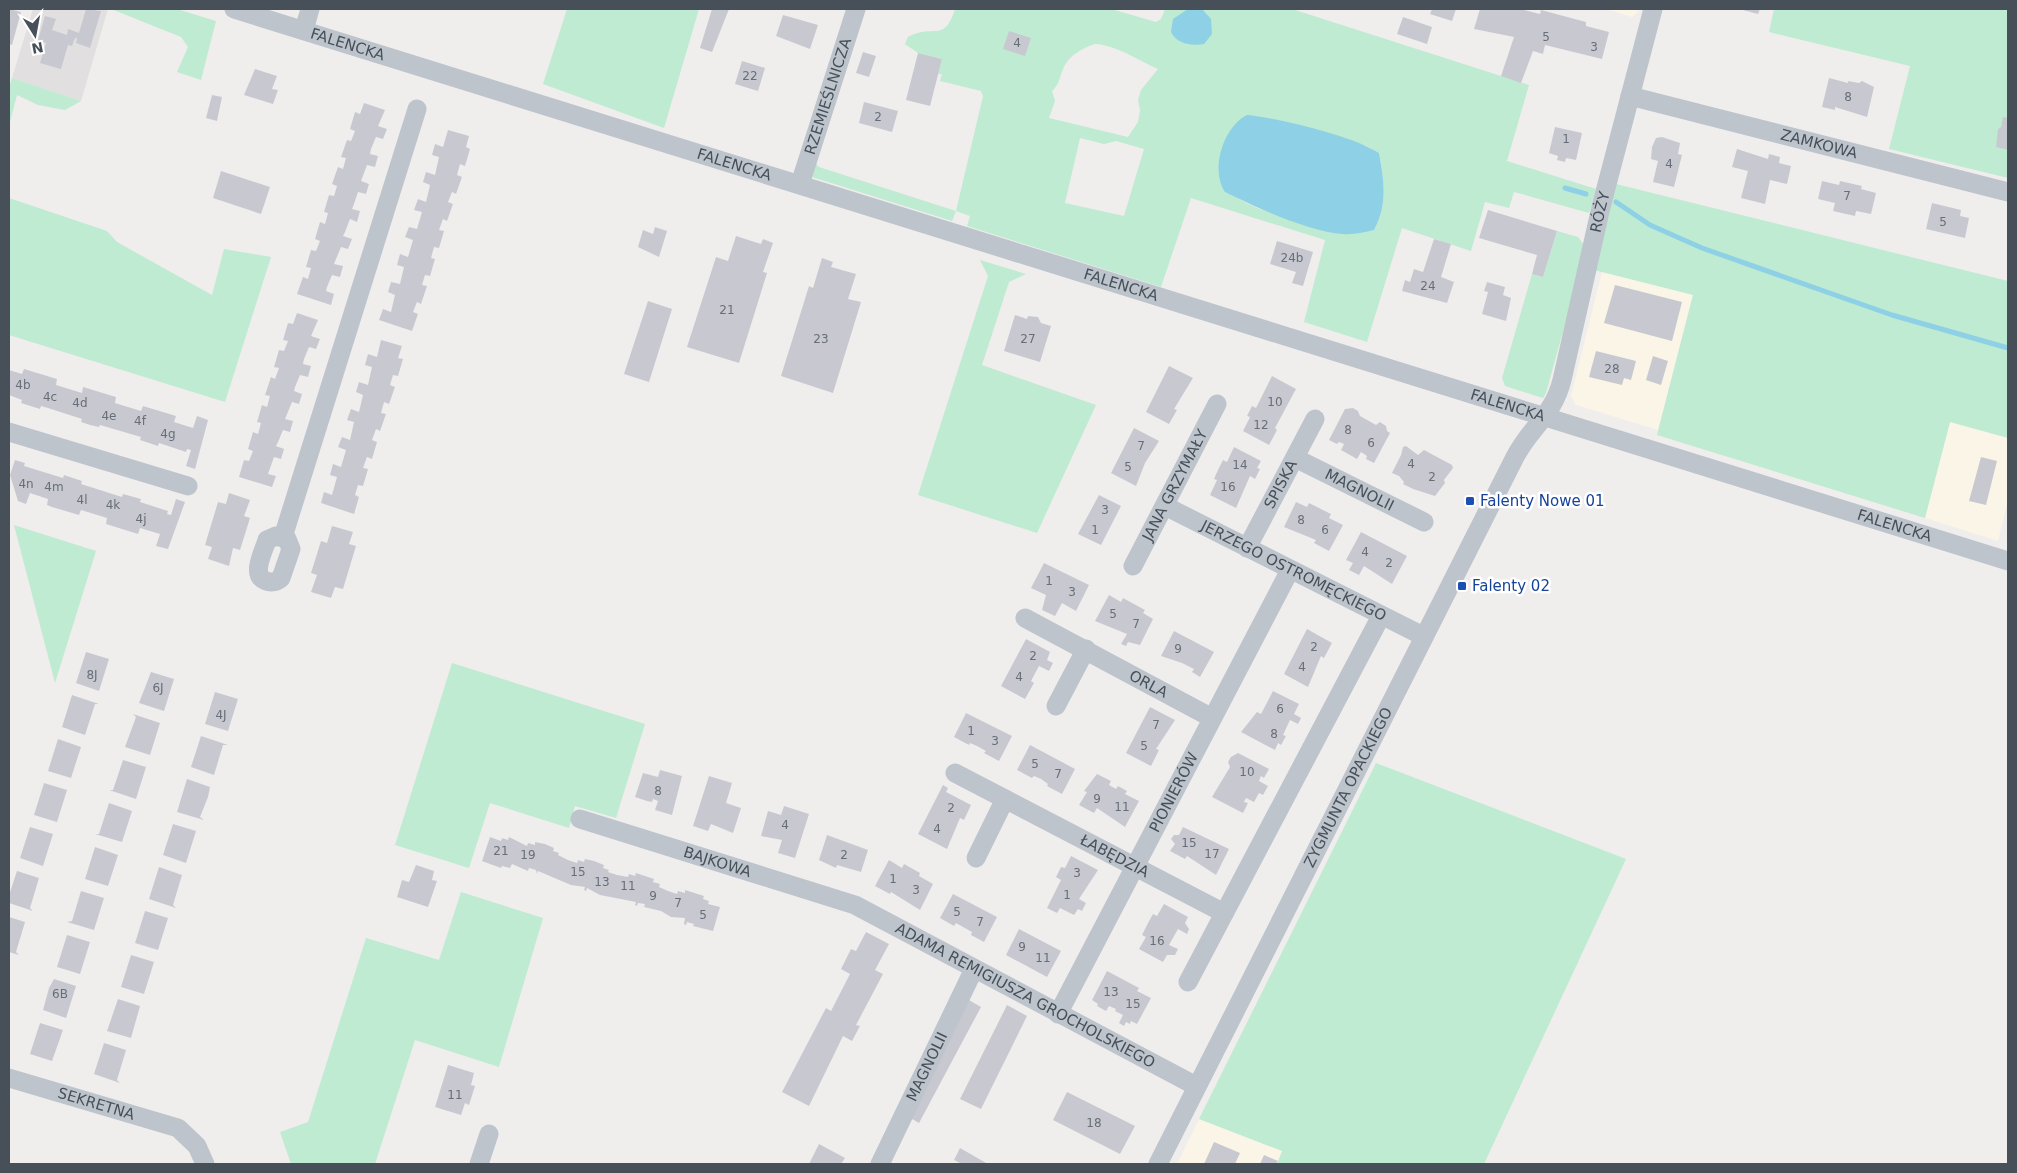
<svg xmlns="http://www.w3.org/2000/svg" width="2017" height="1173" font-family="'DejaVu Sans',sans-serif">
<style>
.commercial{fill:#faf5e7}
.education{fill:#e1dfdf}
.green{fill:#beebd1;fill-rule:evenodd}
.water{fill:#8ed0e5}
.lines{fill:none;stroke-linecap:round;stroke-linejoin:round}
.stream{stroke:#8ed0e5;stroke-width:5}
.building{fill:#c8c9d0}
.minor{stroke:#bdc4cc;stroke-width:19}
.transit-dot{fill:#1a4fb4;stroke:#fff;stroke-width:2}
.labels{text-anchor:middle;dominant-baseline:central;stroke-width:5;stroke-linejoin:round;paint-order:stroke}
.number-label{font-size:12px;fill:#676e77}
.street-label{font-size:15px;fill:#475059;stroke:#fff}
.transit-label{font-size:15px;fill:#164399;stroke:#fff;text-anchor:start}
</style>
<rect width="100%" height="100%" fill="#f0eded"/>
<path class="commercial" d="M1606 9H1641L1632 17Z
M1602 272 1693 294 1658 430 1576 405 1571 396Z
M1950 422 2008 438V500L1998 541 1925 518Z
M1199 1119 1283 1151 1277 1164H1177Z"/>
<path class="education" d="M33 9H108L81 101 12 78Z"/>
<path class="green" d="M111 9H177L216 21 201 80 177 72 188 47 181 37Z
M567 9H699L664 128 543 84Z
M955 9H1111L1156 22 1161 19 1165 9H1292L1529 85 1507 161 1596 189 1589 213 1514 192 1509 208 1485 202 1471 251 1402 228 1367 342 1304 322 1325 240 1191 198 1161 287 967 226 970 216 956 211 952 221 812 177 815 163 819 167 956 211 983 96 981 91 940 81 942 74H938L942 59 918 53 905 44 908 37C933 23 944 44 955 9ZM1095 44C1116 45 1138 60 1158 69L1141 90 1138 100 1140 110 1138 122 1128 137 1049 118 1055 101 1052 91C1061 83 1059 75 1065 65 1071 54 1083 48 1095 44ZM1080 138 1104 144 1116 141 1144 149 1124 216 1065 203ZM1355 142 1369 147 1379 153C1384 181 1388 204 1374 230L1326 231 1257 208 1225 192Z
M1774 9H2008V178L1889 149 1910 66 1769 32Z
M12 78 81 101 65 110 38 105 17 95 9 126V88Z
M1616 184 2008 281V438L1950 422 1925 518 1657 435 1693 295 1594 270Z
M9 198 107 231 117 242 212 295 224 249 271 257 225 402 9 335Z
M1557 231 1578 237 1586 248 1546 393 1543 398 1505 386 1502 378 1532 274 1543 277Z
M980 260 1026 274 1009 282 982 365 1096 405 1037 533 918 495 988 276Z
M14 525 96 551 55 683Z
M452 663 645 724 616 818 575 806 569 828 490 803 469 868 395 845Z
M1376 763 1626 859 1484 1164H1277L1282 1151 1199 1119Z
M461 892 543 918 499 1067 415 1040 375 1164H291L280 1132 308 1122 366 938 439 960Z"/>
<path class="water" d="M1188 9H1202L1211 19 1212 34 1204 44C1191 46 1177 44 1171 32L1173 19Z
M1247 115C1278 118 1354 136 1379 153 1384 181 1388 204 1374 230 1364 232 1354 235 1343 234 1310 232 1255 207 1225 192 1210 170 1223 127 1247 115Z"/>
<g class="lines">
<path class="stream" d="M1565 188 1586 194
M1616 202 1650 225 1702 248 1892 315 2008 348"/>
</g>
<path class="building" d="M9 9 21 12 12 45 9 44Z
M86 9 101 11 90 48 76 43 77 38H75L72 46 68 45 61 69 40 63 46 43 38 40 45 16 56 19 52 30 67 35 68 29 79 33Z
M712 9H729L712 52 700 48Z
M1432 9H1456L1452 21 1430 14Z
M1480 9H1520L1540 14 1541 10 1586 22V26L1609 32 1602 59 1545 45 1543 54 1533 51 1521 83 1501 76 1514 37 1474 29Z
M1739 9H1760L1758 14Z
M783 15 818 25 810 49 776 36Z
M1403 17 1432 27 1427 44 1397 34Z
M1009 31 1031 38 1025 56 1003 49Z
M863 52 876 56 869 77 856 73Z
M918 53 942 59 930 106 906 100Z
M742 61 765 68 758 91 735 84Z
M255 69 277 76 272 89 278 90 273 104 244 95Z
M1829 78 1848 83V81L1859 83 1862 81 1874 87 1867 117 1835 107V110L1822 107Z
M212 95 222 97 217 121 206 118Z
M864 102 898 111 892 132 859 123Z
M364 103 385 110 378 126 387 129 383 139 376 137 371 149 370 154 378 156 375 167 367 165 361 181 369 184 366 194 358 192 354 204 352 209 360 211 357 222 350 219 345 232 343 236 352 239 348 249 341 247 336 259 334 264 343 266 340 277 332 275 327 287 326 291 334 294 331 305 297 294 303 277 308 279 311 268 306 267 311 250 316 251 320 241 315 239 320 222 325 224 328 213 324 212 329 195 334 196 337 186 332 184 338 167 343 169 346 158 341 157 347 140 351 141 355 131 350 129 355 112 360 114Z
M2003 117 2008 118V150L1996 147 1998 129 2001 127Z
M1555 127 1582 133 1576 160 1566 158 1565 162 1557 160 1558 156 1549 153Z
M448 130 469 136 466 147 470 149 465 166 460 164 457 175 462 177 456 194 452 192 448 202 453 204 447 221 443 219 439 230 444 231 439 248 434 247 431 258 435 259 430 276 425 275 422 285 427 286 421 304 417 302 413 312 418 314 412 331 379 320 383 309 391 312 395 295 388 292 391 282 400 284 404 267 397 265 400 254 408 257 413 240 405 237 409 227 417 229 422 212 414 210 418 199 426 202 430 185 423 182 426 172 435 175 439 157 432 155 435 144 443 147Z
M1662 137 1680 143 1678 154 1682 155 1674 187 1653 182 1658 161 1651 159 1652 147 1656 138Z
M1737 149 1768 159 1769 154 1780 157 1779 163 1791 166 1787 184 1770 180 1765 204 1741 198 1748 171 1732 167Z
M221 171 270 187 261 214 213 198Z
M1822 181 1839 185 1840 181 1862 186 1861 189 1876 193 1871 214 1856 211 1855 216 1833 211 1835 203 1818 199Z
M1932 203 1961 210 1960 216 1969 218 1965 238 1926 229Z
M1488 210 1557 231 1543 277 1532 274 1537 255 1479 238Z
M655 227 667 231 659 257 638 247 643 230 653 234Z
M736 236 761 244 763 239 773 243 763 272 767 273 739 363 687 347 716 257 728 261Z
M1434 239 1451 244 1441 277 1454 282 1447 303 1402 291 1405 280 1410 282 1414 269 1423 272Z
M1277 241 1313 252 1303 286 1292 283 1296 272 1270 264Z
M822 258 833 262 831 267 856 274 848 299 861 302 833 393 781 376 809 286 813 288Z
M1487 282 1505 287 1503 295 1511 298 1506 321 1482 314 1488 292 1484 291Z
M1615 285 1682 302 1672 341 1604 323Z
M648 301 672 309 649 382 624 374Z
M297 313 318 320 311 336 320 339 316 349 309 347 304 359 303 364 311 366 308 377 300 375 295 387 294 391 302 394 299 404 292 402 285 419 293 421 290 432 283 430 278 442 276 446 284 449 281 459 274 457 268 474 276 476 272 487 239 477 244 460 249 461 253 451 248 449 253 432 258 434 261 423 257 422 262 405 267 407 270 396 265 395 271 377 275 379 279 368 274 367 279 350 284 351 288 341 283 340 288 323 293 324Z
M1015 315 1027 319 1028 316 1038 317 1041 323 1051 326 1040 362 1004 351Z
M381 340 402 346 398 358 403 359 398 376 393 375 390 385 395 387 389 404 384 402 381 413 386 414 380 431 376 429 372 440 377 442 372 459 367 457 363 468 368 469 363 486 358 485 355 495 359 497 354 514 321 503 324 492 332 495 337 477 330 475 333 464 341 467 346 450 338 447 342 437 350 440 354 422 347 420 351 409 359 412 363 395 356 392 359 382 368 385 372 367 365 365 368 354 377 357Z
M1596 351 1636 361 1631 380 1624 378 1622 385 1589 377Z
M1653 356 1668 361 1661 385 1646 380Z
M1169 366 1193 378 1174 409 1177 410 1169 424 1146 412Z
M24 369 57 379 56 385 82 393 83 387 116 397 115 403 141 411 143 406 176 416 174 422 193 428 197 416 208 420 195 469 186 466 191 450 187 449 186 452 159 443 158 446 140 440 141 437 100 425 99 427 90 425 81 422 82 419 48 408 41 406 40 409 21 403 22 400 9 395V370L22 374Z
M1272 376 1296 389 1275 428 1277 430 1269 445 1243 431 1250 417 1247 416 1252 406 1256 408Z
M1353 408 1358 411 1360 416 1376 425 1380 422 1386 426 1387 431 1390 433 1374 463 1366 459 1367 456 1361 452 1357 459 1350 455 1341 450 1344 444 1339 442 1337 444 1329 440 1345 409Z
M1134 428 1159 441 1145 463 1136 486 1111 473Z
M1406 446 1418 455 1424 450 1452 465 1453 468 1444 480 1445 483 1435 496 1413 489 1403 484 1404 482 1399 476 1392 473 1401 455 1403 447Z
M1234 447 1261 461 1257 468 1260 469 1255 479 1250 476 1236 508 1210 495 1217 480 1214 479 1218 470 1223 460 1227 462Z
M1981 457 1997 461 1986 505 1969 501Z
M15 460 25 463 24 466 63 478 64 475 82 481 81 484 122 497 123 494 141 499 140 502 168 511 167 514 171 515 176 499 185 502 168 549 156 546 160 534 140 528 138 534 106 524 107 518 81 510 79 515 52 507 47 505 48 499 30 493 26 504 18 501 10 475Z
M229 493 250 500 244 516 250 518 240 550 233 548 229 566 208 559 212 547 205 545 218 502 226 504Z
M1099 495 1121 506 1101 545 1078 534Z
M1296 502 1307 507 1309 503 1331 514 1329 518 1343 525 1329 551 1314 543 1316 540 1284 527Z
M332 526 353 532 349 544 356 546 343 589 335 587 331 598 311 592 317 575 311 573 321 541 327 543Z
M1361 532 1407 556 1392 584 1364 566 1359 575 1349 570 1353 563 1346 560Z
M1044 563 1089 585 1076 611 1062 603 1055 616 1042 610 1046 595 1031 588Z
M1109 595 1121 602 1123 598 1145 610 1143 613 1153 619 1140 645 1128 642 1126 646 1121 644 1127 634 1095 621Z
M1307 629 1332 643 1324 658 1321 656 1308 687 1284 674Z
M1174 631 1214 652 1200 677 1192 672 1194 669 1182 663 1161 656Z
M1026 639 1050 652 1047 660 1053 663 1049 671 1039 666 1031 681 1034 683 1025 699 1001 686Z
M86 652 109 659 99 691 76 683Z
M151 672 174 679 164 711 139 703Z
M1273 691 1299 704 1294 714 1301 718 1298 724 1290 720 1283 735 1286 736 1281 745 1278 743 1275 750 1241 732 1257 712 1261 714Z
M215 692 238 699 228 731 205 724Z
M72 695 99 704H95L85 735 62 727Z
M1150 707 1175 720 1156 749 1159 750 1151 766 1126 753Z
M966 713 1012 736 999 761 984 753 986 751 977 746 970 743 969 745 954 737Z
M133 714 160 723 150 755 125 747 136 717Z
M201 736 228 745H223L214 775 191 767Z
M58 739 81 747 71 778 48 771Z
M1030 745 1075 769 1062 794 1047 786 1048 784 1041 779 1034 776 1032 778 1017 770Z
M1238 753 1269 769 1264 778 1261 776 1259 781 1268 786 1263 795 1259 793 1254 802 1246 798 1244 802 1248 803 1243 813 1212 797 1230 767 1228 762 1231 757Z
M123 760 146 767 136 799 109 790H113Z
M660 770 682 776 672 815 655 810 658 801 653 799 652 802 647 801 635 797 643 773 658 777Z
M1097 774 1111 781 1109 785 1116 789 1118 786 1127 791 1125 794 1139 801 1125 827 1097 808 1094 813 1079 805 1087 792 1084 791Z
M709 776 732 783 726 803 741 808 733 833 711 824 708 831 693 826Z
M187 779 210 787 208 797 200 817 204 820 177 812Z
M44 783 67 790 57 822 34 815Z
M943 785 948 788 946 792 971 805 964 820 960 818 947 849 918 834Z
M109 803 132 811 122 842 95 834H99Z
M784 806 809 814 795 858 778 853 782 840 761 836 768 811 781 815Z
M173 824 196 831 186 863 163 855Z
M30 827 53 834 43 866 20 858Z
M1183 827 1229 849 1216 875 1187 856 1185 859 1170 851 1175 844 1171 839 1174 835H1179Z
M827 835 868 850 861 872 837 865 836 868 819 860Z
M490 837 501 841 502 838 508 840 509 837 527 846 528 843 535 845V842L545 844 554 848 553 851 559 853 558 855 568 860 577 863 578 860 584 862 585 859 594 861 604 865 603 868 609 870 608 872 617 875 628 877 629 874 635 876 636 873 654 879 653 882 660 884 659 887 668 891 677 894 678 891 685 893V890L704 896 703 899 709 901 708 904 720 907 713 931 693 926 694 924 687 922 686 925 684 924 685 918 671 917 661 911 644 907 645 904 638 903 637 906 635 905 636 902 600 895 587 888 586 891 584 890 585 887 571 885 538 871 537 874 536 870 529 868 528 871 512 864 510 868 502 866 501 868 482 861Z
M95 847 118 855 108 886 85 879Z
M1071 856 1098 870 1079 899 1086 903 1082 911 1078 909 1074 915 1060 908 1057 913 1047 908 1061 880 1056 877 1061 867 1065 868Z
M889 860 902 868 904 864 920 873 919 876 933 884 920 910 891 892 890 894 875 886Z
M416 865 434 871 432 880 437 881 428 907 397 897 402 880 409 882Z
M159 867 182 875 173 905 176 908 149 899Z
M17 871 39 878 30 908 33 911 9 903V895Z
M81 891 104 898 94 930 67 922 72 921Z
M953 894 997 917 984 942 971 935 972 932 963 927 956 923 954 926 940 918Z
M1164 904 1188 917 1185 923 1189 929 1187 934 1178 929 1169 945 1178 949 1175 955H1167L1163 962 1139 949 1146 937 1142 935 1148 923 1153 914 1157 916Z
M145 911 168 918 158 950 135 943Z
M9 917 25 922 16 952 19 955 9 952Z
M1019 929 1061 951 1047 977 1006 955Z
M866 932 889 944 875 970 883 974 856 1025 860 1026 852 1041 843 1036 809 1106 782 1092 826 1008 831 1011 850 974 841 969 851 949 856 951Z
M67 935 90 942 80 974 57 967Z
M131 955 154 962 144 994 121 987Z
M1107 971 1139 988 1137 991 1151 998 1137 1024 1131 1021 1130 1024 1126 1022 1124 1026 1119 1023 1123 1015 1115 1011 1116 1009 1109 1006 1106 1011 1097 1006 1098 1004 1092 1000Z
M54 979 76 986 66 1018 43 1010 49 988Z
M118 999 140 1006 131 1038 107 1031Z
M969 1000 981 1007 919 1123 907 1116Z
M1007 1005 1027 1016 981 1109 960 1099Z
M40 1023 63 1030 52 1061 30 1054Z
M104 1043 126 1050 117 1080 120 1083 94 1074Z
M448 1065 474 1073 471 1085 475 1086 469 1105 465 1103 461 1115 435 1107Z
M1067 1092 1135 1126 1120 1154 1053 1120Z
M1214 1142 1240 1153 1235 1164H1204Z
M819 1144 845 1158 841 1164H809Z
M960 1148 988 1164H962L954 1160Z
M1264 1155 1278 1161 1276 1164H1260Z"/>
<g class="lines">
<g class="minor">
<path id="s1" d="M234 9 2008 561"/>
<path d="M304 30 310 9"/>
<path id="s2" d="M1630 96 2008 192"/>
<path id="s3" d="M800 184 856 9"/>
<path d="M9 432 188 486"/>
<path id="s4" d="M1295 458 1424 522"/>
<path id="s5" d="M1165 506 1423 636"/>
<path d="M276 536 287 539 291 549 281 578C277 582 271 583 266 581 250 575 264 551 267 540Z"/>
<path d="M283 537 417 109"/>
<path id="s6" d="M1247 548 1315 419"/>
<path id="s7" d="M1133 566 1217 404"/>
<path id="s8" d="M1025 618 1212 718"/>
<path d="M1056 706 1086 649"/>
<path id="s9" d="M955 773 1224 913"/>
<path id="s10" d="M580 819 855 905 1196 1086"/>
<path d="M976 858 1005 799"/>
<path d="M1188 982 1381 616"/>
<path id="s11" d="M1058 1014 1290 570"/>
<path id="s12" d="M9 1078 178 1128 197 1146 205 1164"/>
<path d="M479 1164 489 1134"/>
<path id="s13" d="M880 1164 974 969"/>
<path id="s14" d="M1158 1164 1515 457C1531 426 1553 416 1562 380L1601 207 1653 9"/>
</g>
</g>
<g class="transit-dot">
<rect x="1465" y="496" width="10" height="10" rx="2.5"/>
<rect x="1457" y="581" width="10" height="10" rx="2.5"/>
</g>
<g class="labels">
<g class="number-label">
<text x="1546" y="37">5</text>
<text x="1017" y="43">4</text>
<text x="1594" y="47">3</text>
<text x="750" y="76">22</text>
<text x="1848" y="97">8</text>
<text x="878" y="117">2</text>
<text x="1566" y="139">1</text>
<text x="1669" y="164">4</text>
<text x="1847" y="196">7</text>
<text x="1943" y="222">5</text>
<text x="1292" y="258">24b</text>
<text x="1428" y="286">24</text>
<text x="727" y="310">21</text>
<text x="821" y="339">23</text>
<text x="1028" y="339">27</text>
<text x="1612" y="369">28</text>
<text x="23" y="385">4b</text>
<text x="50" y="397">4c</text>
<text x="1275" y="402">10</text>
<text x="80" y="403">4d</text>
<text x="109" y="416">4e</text>
<text x="140" y="421">4f</text>
<text x="1261" y="425">12</text>
<text x="1348" y="430">8</text>
<text x="168" y="434">4g</text>
<text x="1371" y="443">6</text>
<text x="1141" y="446">7</text>
<text x="1411" y="464">4</text>
<text x="1240" y="465">14</text>
<text x="1128" y="467">5</text>
<text x="1432" y="477">2</text>
<text x="26" y="484">4n</text>
<text x="54" y="487">4m</text>
<text x="1228" y="487">16</text>
<text x="82" y="500">4l</text>
<text x="113" y="505">4k</text>
<text x="1105" y="510">3</text>
<text x="141" y="519">4j</text>
<text x="1301" y="520">8</text>
<text x="1095" y="530">1</text>
<text x="1325" y="530">6</text>
<text x="1365" y="552">4</text>
<text x="1389" y="563">2</text>
<text x="1049" y="581">1</text>
<text x="1072" y="592">3</text>
<text x="1113" y="614">5</text>
<text x="1136" y="624">7</text>
<text x="1314" y="647">2</text>
<text x="1178" y="649">9</text>
<text x="1033" y="656">2</text>
<text x="1302" y="667">4</text>
<text x="92" y="675">8J</text>
<text x="1019" y="677">4</text>
<text x="158" y="688">6J</text>
<text x="1280" y="709">6</text>
<text x="221" y="715">4J</text>
<text x="1156" y="725">7</text>
<text x="971" y="731">1</text>
<text x="1274" y="734">8</text>
<text x="995" y="741">3</text>
<text x="1144" y="746">5</text>
<text x="1035" y="764">5</text>
<text x="1247" y="772">10</text>
<text x="1058" y="774">7</text>
<text x="658" y="791">8</text>
<text x="1097" y="799">9</text>
<text x="1122" y="807">11</text>
<text x="951" y="808">2</text>
<text x="785" y="825">4</text>
<text x="937" y="829">4</text>
<text x="1189" y="843">15</text>
<text x="501" y="851">21</text>
<text x="1212" y="854">17</text>
<text x="528" y="855">19</text>
<text x="844" y="855">2</text>
<text x="578" y="872">15</text>
<text x="1077" y="873">3</text>
<text x="893" y="879">1</text>
<text x="602" y="882">13</text>
<text x="628" y="886">11</text>
<text x="916" y="890">3</text>
<text x="1067" y="895">1</text>
<text x="653" y="896">9</text>
<text x="678" y="903">7</text>
<text x="957" y="912">5</text>
<text x="703" y="915">5</text>
<text x="980" y="922">7</text>
<text x="1157" y="941">16</text>
<text x="1022" y="947">9</text>
<text x="1043" y="958">11</text>
<text x="1111" y="992">13</text>
<text x="60" y="994">6B</text>
<text x="1133" y="1004">15</text>
<text x="455" y="1095">11</text>
<text x="1094" y="1123">18</text>
</g>
<g class="street-label">
<text stroke="none"><textPath href="#s1" startOffset="119">FALENCKA</textPath></text>
<text stroke="none"><textPath href="#s3" startOffset="92">RZEMIEŚLNICZA</textPath></text>
<text stroke="none"><textPath href="#s2" startOffset="195">ZAMKOWA</textPath></text>
<text stroke="none"><textPath href="#s1" startOffset="524">FALENCKA</textPath></text>
<text stroke="none"><textPath href="#s14" startOffset="1055">RÓŻY</textPath></text>
<text stroke="none"><textPath href="#s1" startOffset="929">FALENCKA</textPath></text>
<text stroke="none"><textPath href="#s1" startOffset="1334">FALENCKA</textPath></text>
<text stroke="none"><textPath href="#s6" startOffset="72">SPISKA</textPath></text>
<text stroke="none"><textPath href="#s7" startOffset="91">JANA GRZYMAŁY</textPath></text>
<text stroke="none"><textPath href="#s4" startOffset="72">MAGNOLII</textPath></text>
<text stroke="none"><textPath href="#s1" startOffset="1739">FALENCKA</textPath></text>
<text stroke="none"><textPath href="#s5" startOffset="144">JERZEGO OSTROMĘCKIEGO</textPath></text>
<text stroke="none"><textPath href="#s8" startOffset="140">ORLA</textPath></text>
<text stroke="none"><textPath href="#s14" startOffset="422">ZYGMUNTA OPACKIEGO</textPath></text>
<text stroke="none"><textPath href="#s11" startOffset="250">PIONIERÓW</textPath></text>
<text stroke="none"><textPath href="#s9" startOffset="180">ŁABĘDZIA</textPath></text>
<text stroke="none"><textPath href="#s10" startOffset="144">BAJKOWA</textPath></text>
<text stroke="none"><textPath href="#s10" startOffset="481">ADAMA REMIGIUSZA GROCHOLSKIEGO</textPath></text>
<text stroke="none"><textPath href="#s13" startOffset="108">MAGNOLII</textPath></text>
<text stroke="none"><textPath href="#s12" startOffset="91">SEKRETNA</textPath></text>
</g>
<g class="transit-label">
<text x="1480" y="501">Falenty Nowe 01</text>
<text x="1472" y="586">Falenty 02</text>
</g>
</g>
<rect width="2017" height="1173" fill="none" stroke="#475059" stroke-width="20"/>
<g transform="translate(35 35) rotate(169)" stroke="#ffffff" stroke-width="4" paint-order="stroke">
<path d="M0-4L9 19L0 12L-9 19Z" fill="#475059"/>
<text y="-8" font-size="14" font-weight="bold" text-anchor="middle" fill="#475059">N</text>
</g>
</svg>
